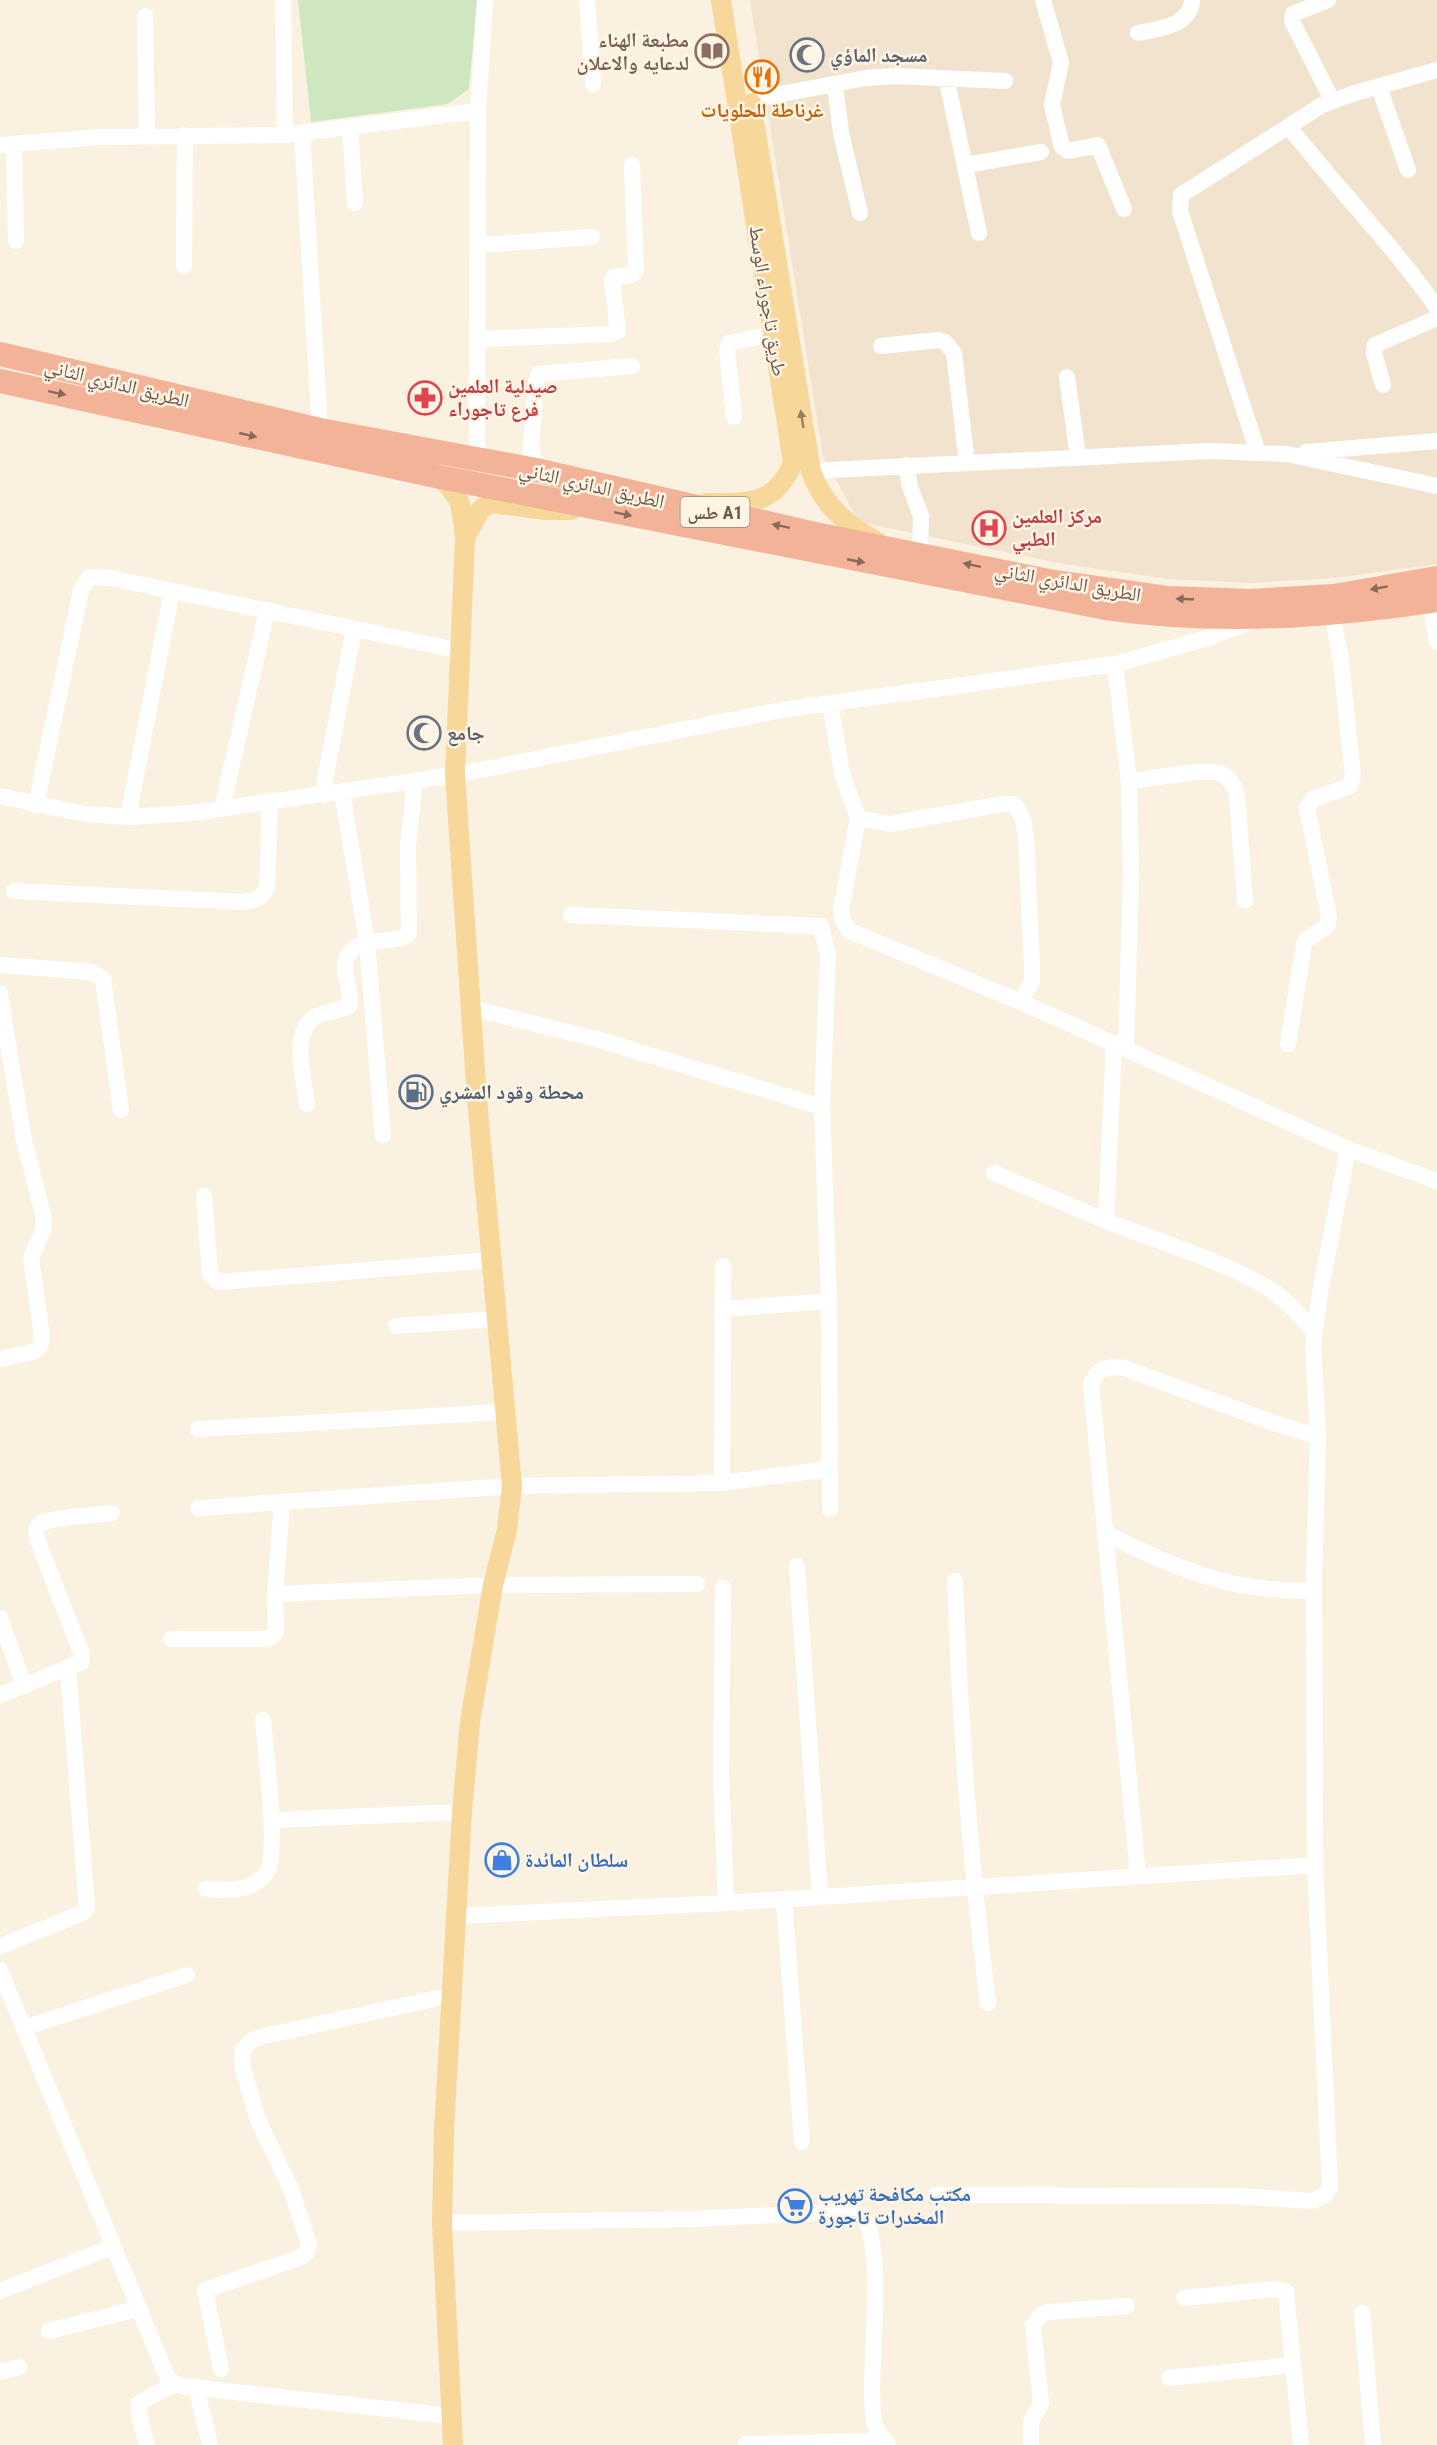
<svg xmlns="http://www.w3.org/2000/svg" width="1437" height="2445" font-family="'Roboto Condensed','Noto Naskh Arabic',sans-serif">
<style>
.residential{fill:#f2e3cf}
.green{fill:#cee7c0}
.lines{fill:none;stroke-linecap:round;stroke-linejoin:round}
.minor{stroke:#fff;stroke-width:16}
.major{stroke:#f7d79a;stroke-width:20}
.highway{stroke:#f2b399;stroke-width:24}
.oneway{fill:#896a59}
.oneway2{fill:#987e61}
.labels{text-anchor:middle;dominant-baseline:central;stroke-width:5;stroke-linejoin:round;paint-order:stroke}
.shield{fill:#fef5e5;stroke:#9a8778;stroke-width:1.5}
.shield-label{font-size:18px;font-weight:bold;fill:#6f5849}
.education-label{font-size:20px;font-weight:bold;fill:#785e54;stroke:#fef5e5;text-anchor:end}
.worship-label{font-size:20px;font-weight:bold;fill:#5b616d;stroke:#fef5e5;text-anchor:start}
.food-label{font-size:20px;font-weight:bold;fill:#c56008;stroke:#fef5e5}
.street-label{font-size:20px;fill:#6f5849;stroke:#fef5e5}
.health-label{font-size:20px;font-weight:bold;fill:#be3a42;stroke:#fef5e5;text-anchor:start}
.service-label{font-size:20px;font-weight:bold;fill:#4e5e75;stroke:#fef5e5;text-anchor:start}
.shop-label{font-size:20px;font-weight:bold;fill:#366cbe;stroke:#fef5e5;text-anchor:start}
</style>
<rect width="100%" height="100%" fill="#fbf1e0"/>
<path class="residential" d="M750 0H1437V564L1334 578 1251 583 1169 579 1058 563 859 522 823 456Z"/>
<path class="green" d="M298 0H477L469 89 448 104 311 122Z"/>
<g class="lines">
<path class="minor" d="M283 0 285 135
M587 0 593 84
M1043 0 1061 63 1052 105 1062 147 1068 151 1098 145 1124 209
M1328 0 1293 14 1292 21 1332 100
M145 16 147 137
M1138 33C1159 29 1191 26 1192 0
M947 81 979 233
M835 85 841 133 860 213
M1379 87 1408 170
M750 100 866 78 896 76 1005 81
M350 127 355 203
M1289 127C1337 188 1392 244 1437 308
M302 133 320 430
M0 145 99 137 285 135 478 111
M14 145 16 241
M966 165 1041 152
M478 245 592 237
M184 266 185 135
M478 339 611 334 618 331 612 280 614 277 631 275 636 271 632 165
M881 346 938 340 945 342 954 353 967 463
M1067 377 1078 457
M1383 385 1374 353 1375 345 1437 318
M734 417 727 350 729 343 773 334
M1306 452 1437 441
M1258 453 1180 211 1181 195 1322 105 1355 93 1437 70
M477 461 478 111 485 0
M906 465 910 487 921 516 920 554
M536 470 531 447 536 382 539 374 632 366
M811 471 1209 451 1287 454 1437 486
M1430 601 1437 642
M1115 664 1129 782 1131 876 1126 1049
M830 704 843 777 858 818 841 910 843 922 850 931 1021 1002 1348 1149 1437 1181
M1129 782C1147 779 1205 768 1220 773 1230 777 1234 785 1237 795L1245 901
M342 792 367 942 383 1135
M322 795 354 629
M0 796 85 814 128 817 192 813 455 775 781 710 1115 664 1208 638 1253 621
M36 805 81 590 89 577 110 578 461 651
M222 809 267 610
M128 817 172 591
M858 818 890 824 1002 804H1013C1023 812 1025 826 1026 839L1032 967V981L1021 1002
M14 891 243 902C255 900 262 899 267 887L270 802
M571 915 821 926 828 955 822 1107 829 1301 830 1509
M0 965 92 972 103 979 121 1110
M0 993 5 1026 0 1028
M471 1008 596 1039 822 1107
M1114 1044 1106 1221C1156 1241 1227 1262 1271 1290 1288 1301 1301 1317 1314 1332
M1288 1044 1304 944 1306 940 1327 926 1329 917 1307 808 1313 799 1350 786 1353 776 1340 654 1332 615
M307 1104C304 1079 289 1030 317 1016 327 1011 339 1011 349 1006 354 989 336 967 351 951 366 935 398 946 409 933L408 846 415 780
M994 1173 1106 1221
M204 1196 210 1274 219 1282 492 1260
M723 1309 829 1301
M396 1326 498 1319
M0 1359 33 1352 40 1347 42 1336 31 1258 44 1228 43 1214 24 1140 5 1026
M198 1429 504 1412
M722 1483 828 1469
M198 1508 512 1486 722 1483 723 1266
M1105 1533C1178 1570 1231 1592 1314 1591
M797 1566 820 1896
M955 1581C960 1723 970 1863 988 2003
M723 1587 721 1773 726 1903
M275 1594 493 1585 697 1584
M0 1618 24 1686
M171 1639H264L271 1637 276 1632 275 1594 282 1502
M0 1695 82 1662 81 1652 37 1539C36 1533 35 1529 39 1525 48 1517 98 1515 112 1513
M271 1820 462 1812
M1138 1875 1091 1384C1098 1367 1107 1365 1124 1368L1271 1422 1318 1437
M206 1889C226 1891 252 1892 266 1873 280 1856 265 1747 263 1720
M784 1899 802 2142
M457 1916 726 1903 1315 1865 1314 1576 1318 1437 1313 1345 1320 1293 1348 1149
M0 1946 83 1913 87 1907 68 1669
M0 1970 168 2379 181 2386 451 2416
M23 2028 187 1975
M936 2195 1235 2196 1313 2201 1325 2195 1330 2187 1315 1865
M442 2223 691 2219 840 2212H854L863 2217C888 2253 866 2373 874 2422 875 2430 884 2438 888 2445
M0 2291 112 2247
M1184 2298 1275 2289 1286 2292 1301 2445
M1362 2313 1373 2445
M49 2331 137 2309
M221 2369 205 2290 299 2258 306 2253 309 2245 291 2189 258 2120 242 2065 243 2050 252 2040 264 2036 452 1995
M0 2372 19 2367
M1169 2378 1293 2365
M196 2387 210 2445
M746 2444 871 2441
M147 2445 139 2414V2403L174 2384
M1031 2445V2422L1041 2403 1033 2326 1040 2316 1048 2312 1127 2306"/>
<path class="major" d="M751 103 811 471C823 506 848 526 879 543
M440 477C464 501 461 506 465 538L455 775 477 1099 512 1486 507 1530 493 1585 470 1722 462 1812 444 2130 442 2223 453 2445
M706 503C748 503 775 506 793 463L721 0
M465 538 481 509 491 503 546 510H572"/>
<path class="highway" d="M0 354 320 430 536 470 815 534 1054 582 1167 598 1251 601 1334 596 1437 578
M0 381 440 477 1106 608C1220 624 1323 617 1437 600"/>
</g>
<defs><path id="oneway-solid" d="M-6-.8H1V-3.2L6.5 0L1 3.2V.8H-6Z" transform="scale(1.5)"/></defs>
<g class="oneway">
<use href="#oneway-solid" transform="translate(57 393) rotate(12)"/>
<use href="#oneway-solid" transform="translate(248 435) rotate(13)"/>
<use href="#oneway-solid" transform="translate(623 514) rotate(12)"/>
<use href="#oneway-solid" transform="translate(781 526) rotate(-168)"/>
<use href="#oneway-solid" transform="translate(856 561) rotate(11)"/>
<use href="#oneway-solid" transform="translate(972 565) rotate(-168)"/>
<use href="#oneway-solid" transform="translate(1379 588) rotate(170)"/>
<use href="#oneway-solid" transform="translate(1185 599) rotate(-178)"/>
</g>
<use class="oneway2" href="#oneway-solid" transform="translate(802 419) rotate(-99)"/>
<defs>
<symbol id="library-ring" viewBox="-11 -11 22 22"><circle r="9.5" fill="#fef5e5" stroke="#8d6e63" stroke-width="1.5"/><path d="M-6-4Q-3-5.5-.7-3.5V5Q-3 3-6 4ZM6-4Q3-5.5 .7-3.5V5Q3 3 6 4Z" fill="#8d6e63"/></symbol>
<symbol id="mosque-ring" viewBox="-11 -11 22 22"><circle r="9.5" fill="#fef5e5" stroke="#6b7280" stroke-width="1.5"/><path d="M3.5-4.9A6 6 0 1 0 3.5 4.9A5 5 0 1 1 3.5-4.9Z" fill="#6b7280"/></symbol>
<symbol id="restaurant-ring" viewBox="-11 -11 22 22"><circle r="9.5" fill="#fef5e5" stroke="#e8710a" stroke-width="1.5"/><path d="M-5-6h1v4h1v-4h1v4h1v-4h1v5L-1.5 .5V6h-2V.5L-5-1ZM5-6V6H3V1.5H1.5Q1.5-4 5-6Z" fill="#e8710a"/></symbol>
<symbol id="pharmacy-ring" viewBox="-11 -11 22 22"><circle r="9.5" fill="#fef5e5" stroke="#e0444e" stroke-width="1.5"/><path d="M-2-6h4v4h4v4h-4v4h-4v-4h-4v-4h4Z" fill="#e0444e"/></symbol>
<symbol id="hospital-ring" viewBox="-11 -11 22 22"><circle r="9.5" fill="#fef5e5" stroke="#e0444e" stroke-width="1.5"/><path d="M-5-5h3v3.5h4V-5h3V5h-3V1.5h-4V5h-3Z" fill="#e0444e"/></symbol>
<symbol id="fuel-ring" viewBox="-11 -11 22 22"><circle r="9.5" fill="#fef5e5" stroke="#5c6f8a" stroke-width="1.5"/><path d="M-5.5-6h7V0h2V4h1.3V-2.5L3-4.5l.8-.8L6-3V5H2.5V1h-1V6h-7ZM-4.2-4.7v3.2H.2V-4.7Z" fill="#5c6f8a"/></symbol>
<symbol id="shop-ring" viewBox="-11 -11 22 22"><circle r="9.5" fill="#fef5e5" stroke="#3f7fe0" stroke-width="1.5"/><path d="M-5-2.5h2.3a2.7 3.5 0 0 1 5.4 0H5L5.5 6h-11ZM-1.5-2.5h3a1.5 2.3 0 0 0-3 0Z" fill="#3f7fe0"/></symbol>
<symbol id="supermarket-ring" viewBox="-11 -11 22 22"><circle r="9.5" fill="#fef5e5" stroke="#3f7fe0" stroke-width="1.5"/><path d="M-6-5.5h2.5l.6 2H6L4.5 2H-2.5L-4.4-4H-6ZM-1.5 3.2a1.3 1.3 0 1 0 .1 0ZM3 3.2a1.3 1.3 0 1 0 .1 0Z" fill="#3f7fe0"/></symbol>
</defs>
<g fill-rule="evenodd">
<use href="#library-ring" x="693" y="32" width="38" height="38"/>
<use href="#mosque-ring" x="788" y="36" width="38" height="38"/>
<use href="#restaurant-ring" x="743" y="58" width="38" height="38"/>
<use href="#pharmacy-ring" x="406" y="379" width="38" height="38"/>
<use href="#hospital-ring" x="970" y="509" width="38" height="38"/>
<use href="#mosque-ring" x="405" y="714" width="38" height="38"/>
<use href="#fuel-ring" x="397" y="1073" width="38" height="38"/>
<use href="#shop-ring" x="483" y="1841" width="38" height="38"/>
<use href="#supermarket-ring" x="776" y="2187" width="38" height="38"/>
</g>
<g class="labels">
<rect class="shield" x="680.5" y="497" width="69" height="30" rx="4.5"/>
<g class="shield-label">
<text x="715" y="512">طس A1</text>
</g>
<g class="education-label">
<text x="689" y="40">مطبعة الهناء<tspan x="689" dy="23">لدعايه والاعلان</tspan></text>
</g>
<g class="worship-label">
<text x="830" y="55">مسجد الماؤي</text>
<text x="447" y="733">جامع</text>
</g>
<g class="food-label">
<text x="762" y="110">غرناطة للحلويات</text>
</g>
<g class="street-label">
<text transform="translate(768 301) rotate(81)">طريق تاجوراء الوسط</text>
<text transform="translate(117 383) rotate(14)">الطريق الدائري الثاني</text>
<text transform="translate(592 485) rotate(13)">الطريق الدائري الثاني</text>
<text transform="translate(1068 582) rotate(10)">الطريق الدائري الثاني</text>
</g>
<g class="health-label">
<text x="448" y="386">صيدلية العلمين<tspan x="448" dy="23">فرع تاجوراء</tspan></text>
<text x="1012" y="516">مركز العلمين<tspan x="1012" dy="23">الطبي</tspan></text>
</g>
<g class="service-label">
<text x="439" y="1092">محطة وقود المشري</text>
</g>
<g class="shop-label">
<text x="525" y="1860">سلطان المائدة</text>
<text x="818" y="2194">مكتب مكافحة تهريب<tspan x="818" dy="23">المخدرات تاجورة</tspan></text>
</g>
</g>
</svg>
